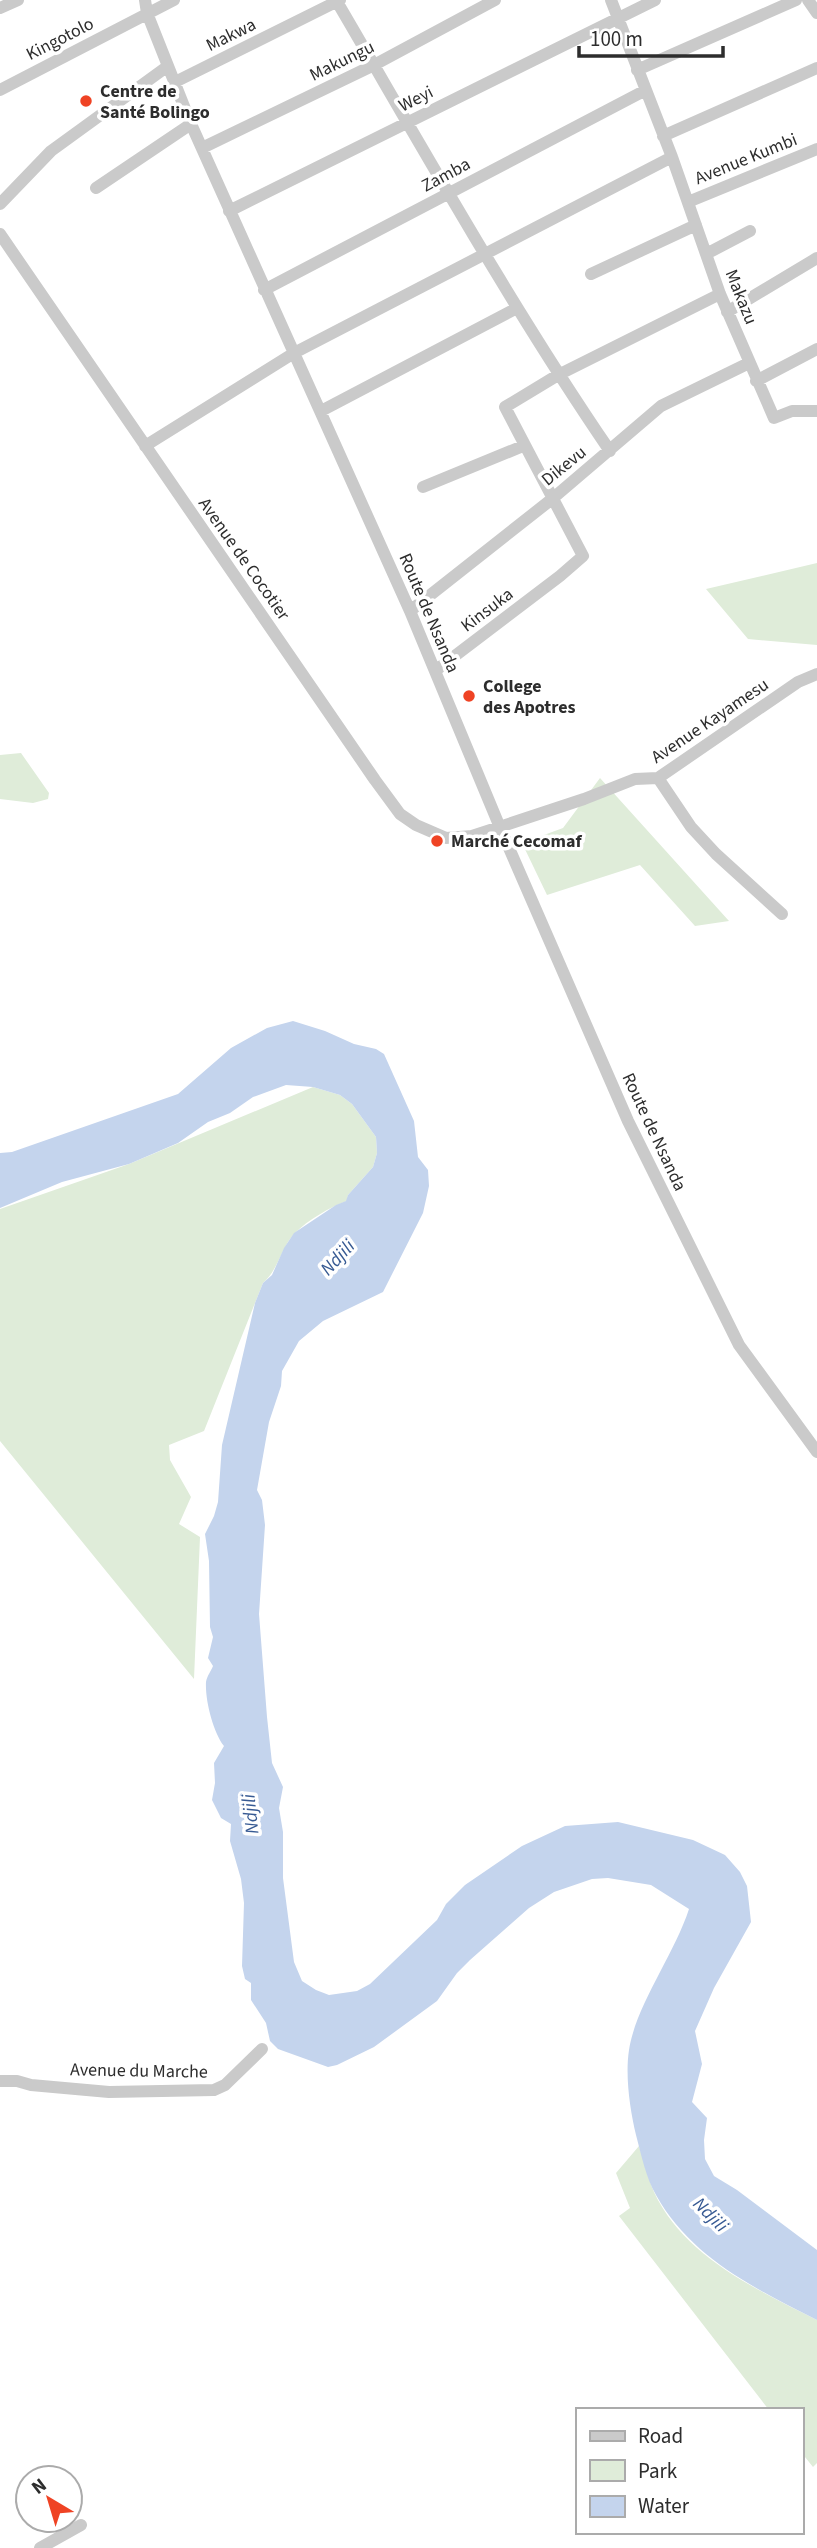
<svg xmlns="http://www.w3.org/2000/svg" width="817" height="2548" font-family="'Source Sans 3',sans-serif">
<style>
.green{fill:#dfecd9}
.water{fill:#c4d4ed}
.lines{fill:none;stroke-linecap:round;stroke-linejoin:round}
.minor{stroke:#cacaca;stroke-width:12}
.poi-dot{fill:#ef4324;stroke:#fff;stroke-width:2.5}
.labels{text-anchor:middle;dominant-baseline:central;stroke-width:7;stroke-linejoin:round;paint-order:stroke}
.street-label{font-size:18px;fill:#2d2d2d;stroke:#fff}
.poi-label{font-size:18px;font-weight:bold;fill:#2d2d2d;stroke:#fff;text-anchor:start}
.water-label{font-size:19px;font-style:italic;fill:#375a93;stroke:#fff}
</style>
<rect width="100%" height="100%" fill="#fff"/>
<path class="green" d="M817 563V645L748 639 706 589Z
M21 753 49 793 48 799 33 803 0 799V755Z
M600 778 729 921 695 926 640 865 547 895 522 843 563 828Z
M313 1087 340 1095 352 1104 376 1137 377 1153 373 1167 348 1195 347 1201C330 1207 308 1220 295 1233 281 1247 279 1269 263 1283L204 1431 169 1445 170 1460 191 1497 179 1524 200 1537 194 1679 0 1441V1209L129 1164Z
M639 2146C644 2161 648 2178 654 2192 684 2257 758 2290 817 2320V2463L813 2467 801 2452V2410H769L619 2216 630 2208 616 2173Z"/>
<path class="water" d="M293 1021 325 1031 354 1044 376 1049 384 1054 414 1121 418 1157 428 1170 429 1186 423 1213 383 1292 323 1321 299 1341 282 1371 281 1386 269 1422 257 1490 262 1500 265 1525 259 1614 267 1717 272 1763 283 1787 279 1808 283 1832V1878L294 1962 302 1981 316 1990 329 1995 357 1991 370 1984 437 1920 446 1904 465 1885 522 1846 565 1826 618 1822 693 1840 725 1855 740 1872 747 1886 751 1922 714 1988 695 2031 702 2064 692 2102 707 2118 704 2140 705 2159 714 2176 737 2190 817 2250V2320C756 2289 691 2258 656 2195 646 2178 641 2154 636 2135 630 2110 625 2076 629 2050 636 2005 674 1955 689 1909L651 1885 608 1878 592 1879 554 1892 529 1908 470 1960 457 1973 437 2001 374 2047 337 2065 328 2067 278 2049 270 2041 266 2023 251 2000V1983L245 1979 242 1966 244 1903 241 1879 230 1841 231 1824 221 1818 212 1800 215 1783 214 1763 224 1746C213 1732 205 1700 206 1682 207 1676 211 1671 213 1666L208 1658 213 1637 210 1627 209 1561 205 1534 214 1516 218 1502 222 1445 255 1303 263 1283 272 1275 284 1248 294 1233 336 1205 346 1201 348 1195 373 1167 377 1153 376 1137 352 1104 340 1095 313 1087 286 1085 253 1097 230 1113 208 1122 178 1143 129 1164 62 1182 0 1208V1153L12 1152 178 1094 231 1048 267 1028Z"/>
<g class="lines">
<path class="minor" d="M145 0 147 13 191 124 410 611 499 825 628 1121 739 1345 817 1452
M336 0C425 152 511 306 610 451
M611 0 672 157 720 294 774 418 792 411H817
M808 0 817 13
M0 8 18 0
M637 70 796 0
M175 82 340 0
M0 90 174 0
M663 136 817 68
M202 148 374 65 495 0
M96 188 191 124
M688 202 817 149
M0 204 51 151 168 66
M229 211 655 0
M0 234 375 780 400 814 416 825 446 838 472 836 584 799 635 779 658 778 798 682 817 674
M706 254 750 231
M591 274 696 225
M264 290 644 91
M727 312 817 258
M756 381 817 349
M321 411 517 308
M145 446 294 353 672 157
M423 487 523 446
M410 611 552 499 661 406 749 363
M435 671 560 576 583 556 505 407 558 375 720 294
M658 778 691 827 716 854 782 914
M0 2081H17L31 2085 109 2092 214 2090 225 2085 262 2049
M40 2548 81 2525"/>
</g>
<g class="poi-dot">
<circle cx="86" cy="101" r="7"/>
<circle cx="469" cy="696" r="7"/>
<circle cx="437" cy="841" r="7"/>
</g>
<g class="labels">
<g class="street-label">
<text transform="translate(231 35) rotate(-26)">Makwa</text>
<text transform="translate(60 39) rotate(-27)">Kingotolo</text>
<text transform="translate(342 61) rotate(-26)">Makungu</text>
<text transform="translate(416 99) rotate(-27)">Weyi</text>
<text transform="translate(746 159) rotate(-22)">Avenue Kumbi</text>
<text transform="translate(446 175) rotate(-28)">Zamba</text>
<text transform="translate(741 297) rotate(68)">Makazu</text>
<text transform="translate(564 466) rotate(-39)">Dikevu</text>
<text transform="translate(244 559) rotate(55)">Avenue de Cocotier</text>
<text transform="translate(487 610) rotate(-37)">Kinsuka</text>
<text transform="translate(429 613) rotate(67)">Route de Nsanda</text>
<text transform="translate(710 721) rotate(-34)">Avenue Kayamesu</text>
<text transform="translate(654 1132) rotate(65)">Route de Nsanda</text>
<text transform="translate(139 2071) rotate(1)">Avenue du Marche</text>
</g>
<g class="poi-label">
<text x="100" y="91">Centre de<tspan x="100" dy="21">Santé Bolingo</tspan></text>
<text x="483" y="686">College<tspan x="483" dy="21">des Apotres</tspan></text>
<text x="451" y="841">Marché Cecomaf</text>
</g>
<g class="water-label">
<text transform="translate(338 1258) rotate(-47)">Ndjili</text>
<text transform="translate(251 1814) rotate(-96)">Ndjili</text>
<text transform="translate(710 2215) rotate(45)">Ndjili</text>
</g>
</g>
<rect x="576" y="2408" width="228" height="126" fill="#ffffff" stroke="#ababab" stroke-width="2"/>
<rect x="590" y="2431" width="35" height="10" fill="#cacaca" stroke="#ababab" stroke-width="2"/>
<text x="638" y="2443" font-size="21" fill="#2d2d2d">Road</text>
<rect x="590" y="2460" width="35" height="21" fill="#dfecd9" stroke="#ababab" stroke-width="2"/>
<text x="638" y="2478" font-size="21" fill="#2d2d2d">Park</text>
<rect x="590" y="2496" width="35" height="21" fill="#c4d4ed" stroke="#ababab" stroke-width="2"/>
<text x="638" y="2513" font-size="21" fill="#2d2d2d">Water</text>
<g transform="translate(49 2499) rotate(322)"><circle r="33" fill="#ffffff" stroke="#ababab" stroke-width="2"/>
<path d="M0-5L12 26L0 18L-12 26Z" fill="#ef4324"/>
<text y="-10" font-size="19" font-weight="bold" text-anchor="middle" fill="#2d2d2d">N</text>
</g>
<path d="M579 46v10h144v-10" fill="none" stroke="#2d2d2d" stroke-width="3.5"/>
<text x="590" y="46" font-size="21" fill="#2d2d2d" stroke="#ffffff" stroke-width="5" paint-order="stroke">100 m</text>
</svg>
